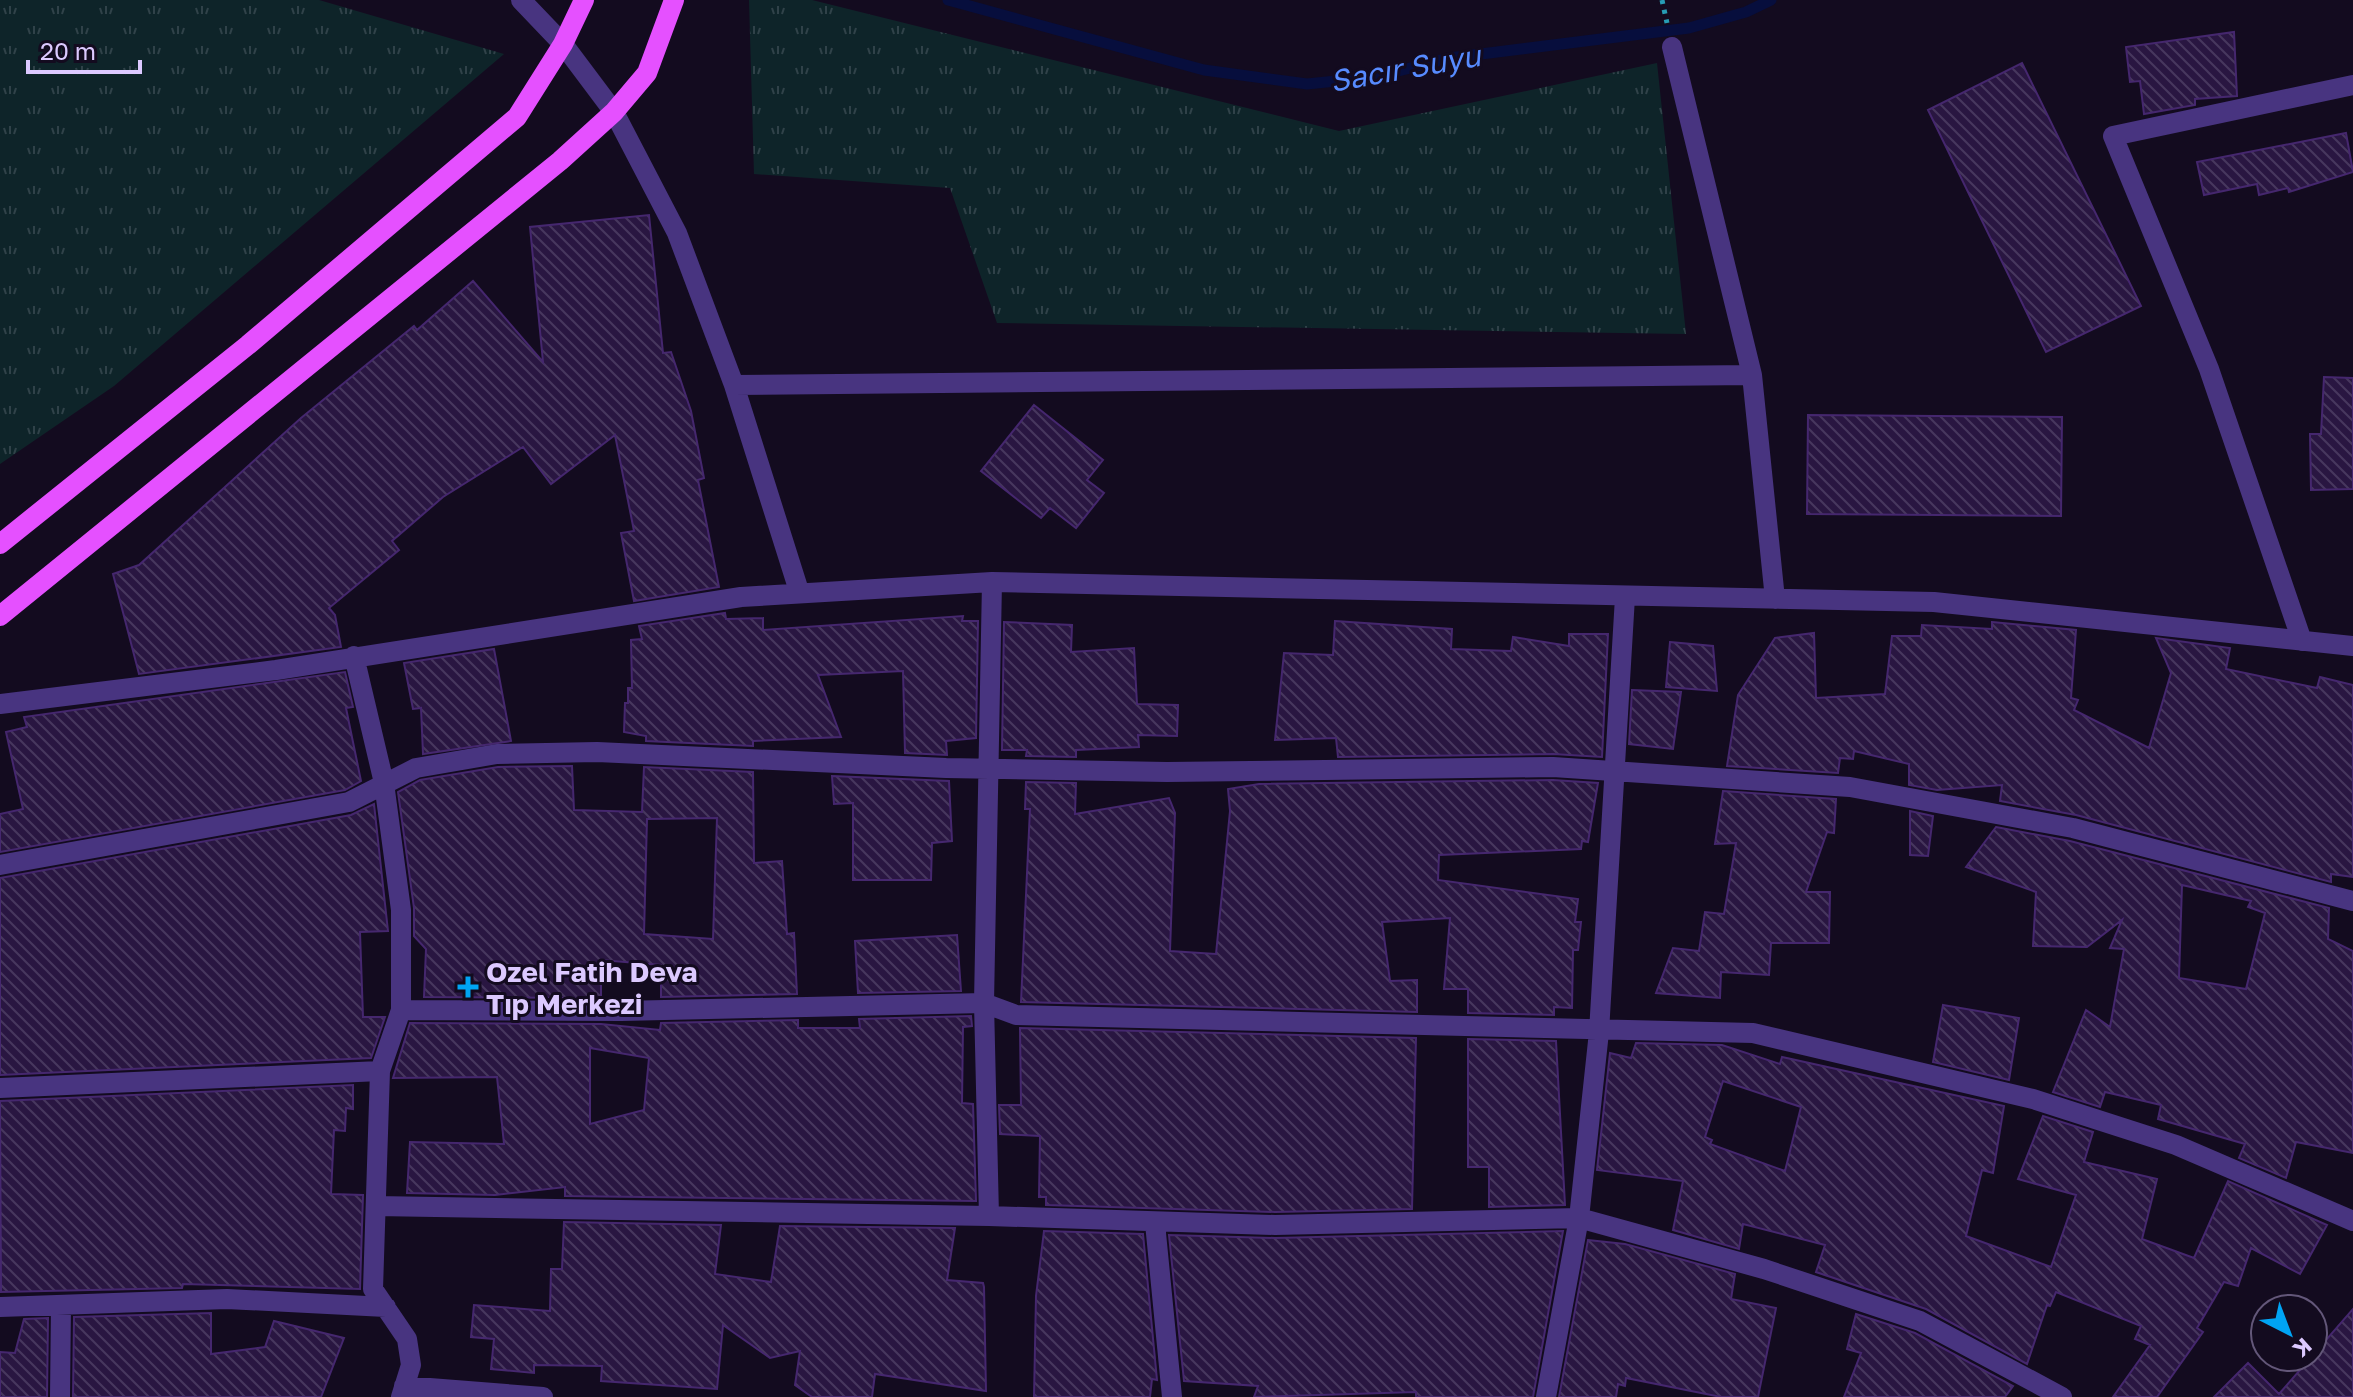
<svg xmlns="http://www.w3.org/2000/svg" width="2353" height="1397" font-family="'Golos Text',sans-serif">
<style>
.park{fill:url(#park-tufts)}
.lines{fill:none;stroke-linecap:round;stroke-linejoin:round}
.stream{stroke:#070e3d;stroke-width:11}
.building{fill:url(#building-back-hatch);stroke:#45276e;stroke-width:2;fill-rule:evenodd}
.path{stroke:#279db5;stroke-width:5;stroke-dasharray:4 6;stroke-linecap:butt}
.minor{stroke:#483480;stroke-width:20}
.major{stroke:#e550ff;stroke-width:20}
.poi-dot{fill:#00a4f4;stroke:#130b1f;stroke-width:3}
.labels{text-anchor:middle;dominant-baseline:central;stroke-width:6;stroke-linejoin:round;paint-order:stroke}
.poi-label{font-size:28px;font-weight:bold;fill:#dcc9ff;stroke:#130b1f;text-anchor:start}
.water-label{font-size:30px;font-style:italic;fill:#578bff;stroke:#130b1f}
</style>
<defs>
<pattern id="park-tufts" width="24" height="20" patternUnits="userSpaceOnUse" patternTransform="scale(2)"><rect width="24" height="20" fill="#0e2429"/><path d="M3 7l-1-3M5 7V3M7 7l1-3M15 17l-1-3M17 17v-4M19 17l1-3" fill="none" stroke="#304249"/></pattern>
<pattern id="building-back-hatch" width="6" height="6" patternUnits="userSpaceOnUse" patternTransform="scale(2)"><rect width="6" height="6" fill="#291641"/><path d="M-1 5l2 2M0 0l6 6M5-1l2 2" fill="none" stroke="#47375e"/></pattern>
</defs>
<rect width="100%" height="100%" fill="#130b1f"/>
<path class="park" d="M0 0H319L504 54 114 386 0 464Z
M749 0H812L1339 131 1657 63 1686 334 997 323 950 188 754 174Z"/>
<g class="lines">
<path class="stream" d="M948 0 1204 70 1307 84 1375 77 1449 58 1689 28 1746 12 1771 0"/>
</g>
<path class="building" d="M2234 32 2237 96 2195 99V105L2144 114 2140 81 2130 82 2126 47Z
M2022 63 2141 306 2046 352 1928 110Z
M2346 133 2353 172 2289 192 2288 188 2259 195 2257 184 2204 195 2197 162Z
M649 215 663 353 671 352 691 411 704 478 698 480 719 587 634 601 621 533 634 531 615 435 551 484 523 447 443 497 392 541 399 550 329 608 335 615 341 647 139 674 113 574 139 565 301 418 414 326 417 330 473 281 543 362 530 227Z
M2324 377 2353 378V489L2311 490 2310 434H2321Z
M1034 405 1103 460 1087 480 1104 493 1076 528 1050 508 1041 518 981 471Z
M1808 415 2062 417 2061 516 1807 514Z
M725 613 726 619 763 618V630L963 616 962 621H978L976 738 946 741 947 755 905 753 903 671 818 675 841 737 753 741V746L646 741V736L624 732 625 703H628V688H632L631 640 642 639 639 626Z
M1335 621 1452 629 1451 649 1511 651 1513 637 1569 646V634H1608L1602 757 1553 754 1338 757 1336 738 1275 740 1284 653 1333 655Z
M1004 622 1072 625 1071 652 1134 648 1137 704 1178 705 1177 736 1138 735 1139 747 1076 750V757L1026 756 1027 750H1002Z
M1992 622 2076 630 2071 698 2078 700 2074 710 2149 748 2171 673 2156 638 2230 648 2226 669 2317 688 2320 677 2353 685V877L2331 874V882L2076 815 2000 801 2002 785 1937 790 1909 785V764L1854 751 1853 759 1840 758 1838 773 1727 766 1738 695 1775 638 1814 633 1816 698 1885 694 1892 636H1921L1922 625 1992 629Z
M1670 642 1713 646 1717 691 1666 687Z
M494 649 511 741 423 754 421 708 413 709 404 663Z
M345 672 353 707 346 708 361 781 345 790 0 852V814L23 809 6 732 27 727 24 717Z
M1632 690 1681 692 1673 749 1629 744Z
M572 766 574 810 642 812 644 767 753 772 754 863 782 861 787 934 794 933 797 994 661 997V965L601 960V998L424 997 426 949 414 936V908L398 792 420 780 498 767ZM717 818 713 939 644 934 647 819Z
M832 776 949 781 952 841 932 843 931 880H853V803L834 804Z
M1553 780 1598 783 1588 842 1582 841 1581 849 1439 855 1438 880 1578 899 1575 922H1581L1578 950H1573L1572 1008 1554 1007V1015L1468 1013V989H1444L1450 918 1382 922 1390 981 1417 980V1012L1021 1002 1030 809H1025L1026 782 1076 783 1075 814 1169 798 1175 813 1170 951 1216 954 1230 811 1228 789 1259 784Z
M1723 791 1836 799 1834 833 1827 832 1806 892H1830L1829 943H1771L1769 975 1721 972 1720 998 1656 993 1673 948 1699 951 1705 912 1724 914 1736 843 1715 844Z
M374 804 388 931 360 932 363 1017H385L371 1058 0 1075V878L351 815Z
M1910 811 1933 816 1928 856 1910 855Z
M1996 827 2070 841 2329 908 2328 939 2353 951V1153L2296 1142 2286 1178 2239 1158 2245 1144 2158 1119 2161 1105 2105 1092 2100 1107 2053 1092 2086 1010 2110 1027 2124 949 2110 948 2122 920 2087 947 2033 946 2036 892 1966 867ZM2182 885 2251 901 2248 907 2265 913 2246 989 2179 978Z
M957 935 961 991 858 993 855 941Z
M1943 1005 2019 1018 2009 1080 1933 1062Z
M971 1016 972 1026 963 1027 962 1103 973 1104 976 1201 565 1196V1187L495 1195 407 1193 410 1142 504 1144 497 1077 393 1078 410 1023 601 1024 660 1030 661 1023 798 1020V1028H860L859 1019ZM590 1048 649 1058 644 1110 590 1124Z
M1020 1028 1416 1038 1412 1209 1275 1212 1046 1205V1197H1039L1040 1136 1000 1134 999 1105H1021Z
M1468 1039 1556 1041 1565 1205 1489 1207V1167H1468Z
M1636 1043 1722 1045 1780 1064 1782 1057 2004 1106 1993 1173 1982 1170 1966 1236 2051 1267 2076 1195 2018 1179 2043 1116 2093 1132 2084 1162 2157 1179 2142 1239 2194 1258 2228 1181 2327 1225 2300 1274 2251 1248 2238 1286 2224 1282 2197 1328 2203 1332 2157 1397H2113L2150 1345 2135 1339 2141 1326 2056 1292 2050 1306 2047 1305 2027 1364 1926 1309 1816 1272 1825 1245 1743 1224 1739 1249 1673 1230 1683 1181 1597 1170 1610 1053 1631 1058ZM1723 1081 1801 1107 1785 1171 1710 1144 1712 1140 1705 1137Z
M353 1085V1109L346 1108 345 1131 334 1130 331 1194 363 1195 360 1289 183 1284 182 1288 1 1292 0 1101Z
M564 1222 721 1225 715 1274 771 1282 780 1226 955 1228 947 1280 983 1283 984 1287 986 1391 875 1374 872 1397H812L795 1385 800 1351 770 1358 723 1325 717 1389 601 1381 602 1366 534 1365V1373L491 1369 494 1339 471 1337 474 1305 550 1311 551 1269H562Z
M1044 1231 1143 1234 1157 1380 1152 1379 1150 1397H1034L1036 1296Z
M1563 1231 1533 1397H1416V1392L1254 1397 1258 1386 1184 1381 1169 1235 1275 1238Z
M1588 1240 1625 1244 1735 1274 1731 1299 1776 1308 1758 1397H1721L1626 1378 1625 1386 1618 1384 1616 1397H1559Z
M2353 1309V1397H2214L2248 1363 2279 1394Z
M211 1313V1354L265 1347 274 1321 344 1338 321 1397H73L74 1317Z
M1856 1314 1915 1333 2013 1386 2005 1397H1844L1861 1353 1847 1349Z
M48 1318 47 1397H0V1352L15 1353 24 1319Z"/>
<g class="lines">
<path class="path" d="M1662 0 1667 23"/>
<path class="minor" d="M521 0 563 44 614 112 677 233 734 385 799 591
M1672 47 1752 375 1775 599
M734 385 1752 375
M2302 641 2209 369 2113 136 2353 85
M354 656 384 783 401 910V1010L380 1071 373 1289 407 1339 411 1365 401 1397
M0 704 276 670 741 597 992 582 1934 602 2353 646
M0 865 349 802 416 768 497 754 597 752 946 768 1167 772 1553 767 1850 787 2073 828 2353 901
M401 1010 621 1011 984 1003 1016 1015 1753 1033 2033 1099 2176 1145 2353 1221
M0 1088 380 1071
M376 1206 989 1216 1275 1225 1579 1218 1764 1269 1920 1321 2062 1397
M989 1216 984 1003 992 582
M1155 1223 1172 1397
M0 1307 227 1299 386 1307
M404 1386 543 1397
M60 1397 61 1305
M1546 1397 1579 1218 1599 1032 1625 597"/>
<path class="major" d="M0 544 248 345 517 117 563 44 584 0
M0 616 560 161 614 112 647 73 674 0"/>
</g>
<path class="poi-dot" d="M464 975h8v8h8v8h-8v8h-8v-8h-8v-8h8z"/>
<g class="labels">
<g class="poi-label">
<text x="486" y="971">Ozel Fatih Deva<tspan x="486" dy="32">Tıp Merkezi</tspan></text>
</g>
<g class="water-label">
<text transform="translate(1405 68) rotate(-10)">Sacır Suyu</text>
</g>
</g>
<g transform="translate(2289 1333) rotate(138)"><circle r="38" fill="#130b1f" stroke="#635779" stroke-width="2"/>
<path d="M0-6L14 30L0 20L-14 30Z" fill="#00a4f4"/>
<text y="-12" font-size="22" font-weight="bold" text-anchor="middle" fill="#dcc9ff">K</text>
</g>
<path d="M28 60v12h112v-12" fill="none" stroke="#dcc9ff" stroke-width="4"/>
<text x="40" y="60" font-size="24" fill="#dcc9ff" stroke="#130b1f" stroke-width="6" paint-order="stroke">20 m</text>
</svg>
